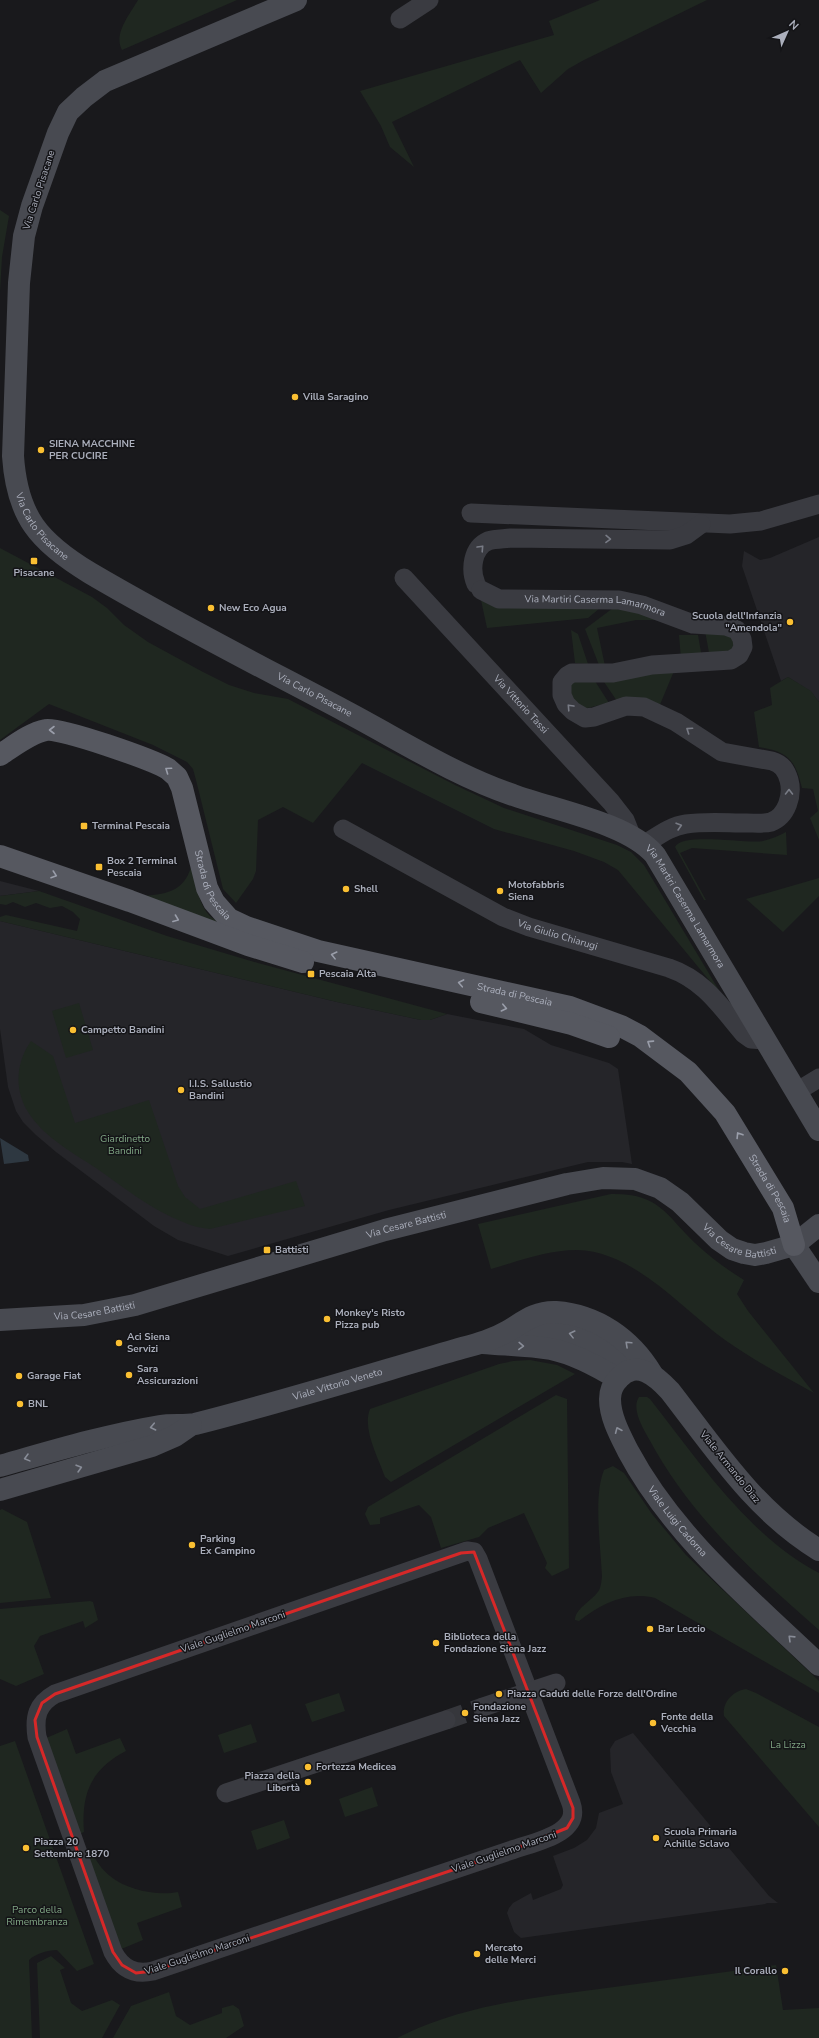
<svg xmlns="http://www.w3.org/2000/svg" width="819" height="2038" font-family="'Nunito Sans',sans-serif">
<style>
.built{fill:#252529}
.green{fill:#1f2720}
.water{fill:#2e3841}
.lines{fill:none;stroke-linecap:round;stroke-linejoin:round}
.street-tunnel{stroke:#36373c;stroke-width:19;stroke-dasharray:19 10;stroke-linecap:butt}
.street{stroke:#3a3b41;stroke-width:19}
.secondary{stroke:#484a51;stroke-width:22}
.primary{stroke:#565860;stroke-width:22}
.oneway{stroke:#787b85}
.oneway2{stroke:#9a9eaa}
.oneway3{stroke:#888c97}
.marked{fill:none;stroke:#d62828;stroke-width:3;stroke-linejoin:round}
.poi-dot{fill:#fabf32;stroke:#141417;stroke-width:1.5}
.labels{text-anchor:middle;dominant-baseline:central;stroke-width:3;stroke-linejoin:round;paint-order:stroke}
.street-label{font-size:10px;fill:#abafbc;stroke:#141417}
.poi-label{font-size:10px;font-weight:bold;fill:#abafbc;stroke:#141417;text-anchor:start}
.park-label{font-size:10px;fill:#81a785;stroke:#141417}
</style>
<rect width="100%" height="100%" fill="#19191c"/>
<path class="built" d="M819 537V702L810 691 788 677 781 681 742 566 744 551 760 560 770 558Z
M0 881 39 891 0 896Z
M0 921 337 1002 421 1020H430L447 1014 524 1029 551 1045 609 1063 618 1069 632 1164 622 1162H588L389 1210 228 1256 178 1240 154 1226 56 1152 36 1135 23 1122 16 1111 8 1087 0 1029Z
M633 1733 769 1896 778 1903H767L765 1904 521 1938 514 1932 507 1913 509 1908 513 1903 531 1893 533 1900 561 1889 563 1885 553 1856 574 1848 587 1840 596 1828 599 1813 623 1804 611 1772 610 1749 615 1741Z"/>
<path class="green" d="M138 0H237L122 50C113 34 130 14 138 0Z
M600 0H707L584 60 568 69 541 93 520 60 392 122 414 167 390 147 381 126 360 91 554 35 549 21Z
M0 210 9 216 2 257 0 292Z
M0 548 92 597 107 608 124 625 148 642 203 672 229 685 254 693 288 699 455 785 504 808 617 845 631 852 644 865 723 997 618 870 604 862 574 851 494 829 362 763 313 823 283 807 258 820 256 871 253 879 236 903 223 889 196 780 193 769 187 762 153 745 49 704 0 740Z
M481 600 606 603 588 618 487 628Z
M617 605 668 620H636L597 628 605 666 599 665 585 629Z
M571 630 578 634 588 664 575 663Z
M705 631 728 633 737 648 710 658Z
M679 635H698L702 658 681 659Z
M674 671 659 707 617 701 602 679Z
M788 677 811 691 819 702V840L810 818 818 811 813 789 802 788C795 759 788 752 759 747L754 712 772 705 770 688Z
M593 678 609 703 583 709 572 704 569 681Z
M786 832 787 855 692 848 680 853 706 900H704L675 847C682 832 747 844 763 841 771 839 779 836 786 832Z
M192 863C196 880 197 904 211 917 216 921 223 924 228 927L144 896C169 894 186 890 192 863Z
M819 878V896L783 932 746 899Z
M39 891 167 936 258 963 447 1014 430 1020H421L337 1002 0 921V917L6 915 77 931 80 919 73 912 62 906 50 908 36 903 25 907 13 902 6 905 0 904V896Z
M79 1003 93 1050 66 1058 52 1011Z
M31 1041 53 1056 75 1123 149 1100 178 1186 185 1197 200 1209 296 1181 305 1206 210 1229C200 1228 192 1226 183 1222 152 1210 123 1187 96 1168 73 1153 46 1138 30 1115 14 1092 15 1064 31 1041Z
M611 1194C659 1193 665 1214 695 1243 710 1257 726 1269 744 1280L737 1294 748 1311 814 1393C784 1376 753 1360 725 1340 682 1309 634 1251 577 1250 548 1250 519 1261 491 1269L478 1224Z
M530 1360 557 1365 575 1374 391 1482 385 1477C378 1457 362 1429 370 1409L499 1364 513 1361Z
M556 1395 567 1399 569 1568 552 1576 545 1568 547 1563 524 1513 488 1528 479 1537 441 1548 431 1517 419 1505 380 1518V1524L370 1525 365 1514 368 1507Z
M639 1397H647L650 1399C699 1461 747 1535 819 1573V1630C754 1573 690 1516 649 1439 643 1428 631 1409 639 1397Z
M613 1466 624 1473 652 1514 686 1555 819 1681V1693L655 1598C626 1591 601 1604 579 1621L575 1620C575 1609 591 1601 597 1593 601 1589 601 1583 602 1577 601 1548 593 1497 604 1470Z
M2 1509 27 1522 51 1598 0 1603V1510Z
M90 1601 93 1602 98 1620 85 1628 83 1621 40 1636 34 1646 44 1674 16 1686 0 1679V1609Z
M746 1689 756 1693 819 1727V1827L724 1716C722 1702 733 1691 746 1689Z
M339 1693 345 1711 312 1722 305 1704Z
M251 1724 257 1742 224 1753 218 1735Z
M67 1729 76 1754 120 1738 126 1751C91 1769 81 1794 84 1832L77 1835 44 1739Z
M15 1741 94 1964 77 1971 57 1950C48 1950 35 1954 29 1960L32 2038H0V1746Z
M372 1787 378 1806 345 1817 339 1799Z
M284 1820 290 1838 257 1850 251 1831Z
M91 1852C96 1860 102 1870 110 1876 127 1890 156 1896 178 1892L182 1907 137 1923 143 1940 119 1950 85 1854Z
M51 1956 65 1968 60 1970 71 2003 82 2011 112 2000 120 2005 102 2038H40L37 1963Z
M776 1965 783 2010 819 2008V2038H397C460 2006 530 1998 599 1989 658 1981 717 1973 776 1965Z
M169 1992 176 2016 190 2025 222 2013V2008L233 2005 239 2009 244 2026 226 2038H113L131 2006Z"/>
<path class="water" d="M0 1138 28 1155 29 1161 4 1164Z"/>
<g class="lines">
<path class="street-tunnel" d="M446 1720 483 1707"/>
<g class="street">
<path d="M400 19 429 0"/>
<path d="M471 513 730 524 761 521 819 504"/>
<path id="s1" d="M404 578 611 802 625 820 631 835"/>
<path d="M476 584C470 570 472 548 488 541 495 539 504 539 511 538L670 540 686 535 701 524"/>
<path id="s2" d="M481 590 499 599 619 600 642 605 693 624 726 626 737 630 742 639 743 647 739 655 731 660 652 665 613 673H572L567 676 562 682V695L566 704 573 711 585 718 594 717 626 706 644 707 676 722 722 752 772 761C782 764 786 770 789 780 793 795 787 816 771 822 764 824 755 823 747 823 727 823 706 821 686 824 671 826 658 836 645 844"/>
<path id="s3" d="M343 829 503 917 529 927 669 968C704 980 721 1007 744 1034L751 1039 765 1040"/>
<path d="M796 1092 819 1078"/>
<path d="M467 1551 474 1552 478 1559 571 1803C582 1834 534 1842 512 1850L153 1971C135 1975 122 1969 113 1952L37 1737C34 1717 37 1704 55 1694Z"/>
<path d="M483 1707 556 1683"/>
<path d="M226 1793 446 1720"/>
</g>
<g class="secondary">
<path id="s4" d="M296 0 105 81 84 97 68 112 58 133 32 206 24 236 19 283 13 456C17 517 39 542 90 573 173 622 260 666 345 711 400 740 454 775 513 795 554 810 628 823 655 855L819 1130"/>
<path d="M794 1245 819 1282"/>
<path id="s5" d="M0 1320 84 1315 135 1305 385 1230 567 1184 603 1178 635 1179 660 1188 680 1202 719 1240 732 1249 744 1253 755 1255 766 1253 794 1245 819 1225"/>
<path d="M509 1332C560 1330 591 1328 625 1372"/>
<path d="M483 1343C505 1345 528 1345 551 1349 575 1354 597 1366 618 1379"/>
<path id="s6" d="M0 1466C53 1451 106 1435 160 1426 171 1424 184 1426 195 1424 282 1402 369 1375 455 1350 473 1345 491 1341 508 1331 523 1322 536 1311 556 1312 597 1315 631 1339 652 1374"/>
<path d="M0 1490 152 1446 175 1436 191 1425"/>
<path id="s7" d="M819 1550C755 1511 715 1449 670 1391 656 1376 637 1359 619 1378 614 1383 610 1391 610 1399 610 1417 620 1435 628 1451 674 1537 750 1599 819 1665"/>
</g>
<g class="primary">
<path id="s8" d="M0 755C14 746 30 733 46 730 60 727 153 760 168 769L177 777 182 788 207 888 214 902 229 919 246 927 318 951 570 1007 621 1026 640 1036 688 1072 725 1113 783 1208 794 1245"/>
<path d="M0 856 130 901 248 945 303 962"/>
<path d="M481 1002 572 1024 609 1037"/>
</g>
</g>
<defs><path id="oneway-chevron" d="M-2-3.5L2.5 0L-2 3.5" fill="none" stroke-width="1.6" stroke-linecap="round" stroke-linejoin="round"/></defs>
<g class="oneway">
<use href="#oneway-chevron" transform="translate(608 539) rotate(1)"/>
<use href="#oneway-chevron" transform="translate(481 548) rotate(-47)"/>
<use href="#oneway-chevron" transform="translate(570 707) rotate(-133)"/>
<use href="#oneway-chevron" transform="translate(689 730) rotate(-146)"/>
<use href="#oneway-chevron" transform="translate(789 792) rotate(-90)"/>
<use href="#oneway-chevron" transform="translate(679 826) rotate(-16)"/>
</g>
<g class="oneway2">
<use href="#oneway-chevron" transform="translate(52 730) rotate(-180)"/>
<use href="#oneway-chevron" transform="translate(168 770) rotate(-145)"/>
<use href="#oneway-chevron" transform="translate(54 875) rotate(19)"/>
<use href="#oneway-chevron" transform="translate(176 919) rotate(21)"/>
<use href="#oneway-chevron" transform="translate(334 955) rotate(-166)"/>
<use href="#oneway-chevron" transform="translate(461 983) rotate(-169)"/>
<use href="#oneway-chevron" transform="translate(504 1008) rotate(13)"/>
<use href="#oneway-chevron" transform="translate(650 1043) rotate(-147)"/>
<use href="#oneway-chevron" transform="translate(739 1135) rotate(-122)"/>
</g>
<g class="oneway3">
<use href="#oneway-chevron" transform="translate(572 1334) rotate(-166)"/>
<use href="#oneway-chevron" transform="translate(628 1344) rotate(-137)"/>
<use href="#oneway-chevron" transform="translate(521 1346) rotate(2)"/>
<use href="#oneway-chevron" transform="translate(153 1427) rotate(168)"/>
<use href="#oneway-chevron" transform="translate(618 1430) rotate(-113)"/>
<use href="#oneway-chevron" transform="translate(27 1458) rotate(165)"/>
<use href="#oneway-chevron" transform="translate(79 1468) rotate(-16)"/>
<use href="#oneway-chevron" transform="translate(791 1638) rotate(-136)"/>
</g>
<path class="marked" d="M474 1552 573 1808V1818L567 1828 512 1850 153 1971 136 1973 122 1965 113 1952 37 1737 35 1720 42 1703 55 1694 461 1553Z"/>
<g class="poi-dot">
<circle cx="295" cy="397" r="4"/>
<circle cx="41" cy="450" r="4"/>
<rect x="30" y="557" width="8" height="8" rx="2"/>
<circle cx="211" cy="608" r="4"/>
<circle cx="790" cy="622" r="4"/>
<rect x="80" y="822" width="8" height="8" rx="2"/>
<rect x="95" y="863" width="8" height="8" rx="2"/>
<circle cx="346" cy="889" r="4"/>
<circle cx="500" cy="891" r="4"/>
<rect x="307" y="970" width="8" height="8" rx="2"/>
<circle cx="73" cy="1030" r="4"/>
<circle cx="181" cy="1090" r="4"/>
<rect x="263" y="1246" width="8" height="8" rx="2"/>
<circle cx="327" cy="1319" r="4"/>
<circle cx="119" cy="1343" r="4"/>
<circle cx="129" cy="1375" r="4"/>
<circle cx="19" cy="1376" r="4"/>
<circle cx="20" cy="1404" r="4"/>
<circle cx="192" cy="1545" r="4"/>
<circle cx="650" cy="1629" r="4"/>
<circle cx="436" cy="1643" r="4"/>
<circle cx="499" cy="1694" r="4"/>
<circle cx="465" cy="1713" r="4"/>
<circle cx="653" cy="1723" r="4"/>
<circle cx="308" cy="1767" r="4"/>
<circle cx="308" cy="1782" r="4"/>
<circle cx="656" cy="1838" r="4"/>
<circle cx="26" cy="1848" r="4"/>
<circle cx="477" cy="1954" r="4"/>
<circle cx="785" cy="1971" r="4"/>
</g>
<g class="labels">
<g class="street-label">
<text transform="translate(39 190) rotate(-72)">Via Carlo Pisacane</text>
<text stroke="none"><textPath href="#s4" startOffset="687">Via Carlo Pisacane</textPath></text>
<text stroke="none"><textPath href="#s2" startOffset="117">Via Martiri Caserma Lamarmora</textPath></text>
<text stroke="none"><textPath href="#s4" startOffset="1011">Via Carlo Pisacane</textPath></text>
<text stroke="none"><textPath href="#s1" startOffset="172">Via Vittorio Tassi</textPath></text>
<text stroke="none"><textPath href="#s8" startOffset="308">Strada di Pescaia</textPath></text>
<text stroke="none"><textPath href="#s4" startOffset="1449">Via Martiri Caserma Lamarmora</textPath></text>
<text stroke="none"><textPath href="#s3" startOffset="240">Via Giulio Chiarugi</textPath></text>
<text stroke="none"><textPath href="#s8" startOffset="643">Strada di Pescaia</textPath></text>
<text stroke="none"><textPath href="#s8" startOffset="979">Strada di Pescaia</textPath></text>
<text stroke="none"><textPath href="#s5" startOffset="419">Via Cesare Battisti</textPath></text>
<text stroke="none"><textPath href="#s5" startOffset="779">Via Cesare Battisti</textPath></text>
<text stroke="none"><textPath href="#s5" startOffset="95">Via Cesare Battisti</textPath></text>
<text stroke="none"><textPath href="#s6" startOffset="348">Viale Vittorio Veneto</textPath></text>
<text transform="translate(730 1467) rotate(51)">Viale Armando Diaz</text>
<text stroke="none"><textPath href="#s7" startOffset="445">Viale Luigi Cadorna</textPath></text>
<text transform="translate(233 1632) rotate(-19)">Viale Guglielmo Marconi</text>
<text transform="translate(504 1852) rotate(-19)">Viale Guglielmo Marconi</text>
<text transform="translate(197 1955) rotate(-18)">Viale Guglielmo Marconi</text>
</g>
<g class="poi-label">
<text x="303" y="397">Villa Saragino</text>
<text x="49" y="444">SIENA MACCHINE<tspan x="49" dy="12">PER CUCIRE</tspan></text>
<text x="34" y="573" text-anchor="middle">Pisacane</text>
<text x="219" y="608">New Eco Agua</text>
<text x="782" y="616" text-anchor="end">Scuola dell'Infanzia<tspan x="782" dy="12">"Amendola"</tspan></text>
<text x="92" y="826">Terminal Pescaia</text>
<text x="107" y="861">Box 2 Terminal<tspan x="107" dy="12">Pescaia</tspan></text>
<text x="508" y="885">Motofabbris<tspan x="508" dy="12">Siena</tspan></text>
<text x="354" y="889">Shell</text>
<text x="319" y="974">Pescaia Alta</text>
<text x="81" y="1030">Campetto Bandini</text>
<text x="189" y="1084">I.I.S. Sallustio<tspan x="189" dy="12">Bandini</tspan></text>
<text x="275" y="1250">Battisti</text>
<text x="335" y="1313">Monkey's Risto<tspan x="335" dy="12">Pizza pub</tspan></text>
<text x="127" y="1337">Aci Siena<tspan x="127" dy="12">Servizi</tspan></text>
<text x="137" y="1369">Sara<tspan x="137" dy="12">Assicurazioni</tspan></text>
<text x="27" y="1376">Garage Fiat</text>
<text x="28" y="1404">BNL</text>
<text x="200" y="1539">Parking<tspan x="200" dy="12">Ex Campino</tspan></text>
<text x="658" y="1629">Bar Leccio</text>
<text x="444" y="1637">Biblioteca della<tspan x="444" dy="12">Fondazione Siena Jazz</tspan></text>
<text x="507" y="1694">Piazza Caduti delle Forze dell'Ordine</text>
<text x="473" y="1707">Fondazione<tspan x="473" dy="12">Siena Jazz</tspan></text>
<text x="661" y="1717">Fonte della<tspan x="661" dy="12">Vecchia</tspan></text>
<text x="316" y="1767">Fortezza Medicea</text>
<text x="300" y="1776" text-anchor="end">Piazza della<tspan x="300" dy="12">Libertà</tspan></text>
<text x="664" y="1832">Scuola Primaria<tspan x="664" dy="12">Achille Sclavo</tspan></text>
<text x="34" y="1842">Piazza 20<tspan x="34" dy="12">Settembre 1870</tspan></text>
<text x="485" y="1948">Mercato<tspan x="485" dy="12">delle Merci</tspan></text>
<text x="777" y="1971" text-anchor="end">Il Corallo</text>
</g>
<g class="park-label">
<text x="125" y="1139">Giardinetto<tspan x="125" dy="12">Bandini</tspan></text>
<text x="788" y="1745">La Lizza</text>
<text x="37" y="1910">Parco della<tspan x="37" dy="12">Rimembranza</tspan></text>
</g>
</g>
<g transform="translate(787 32) rotate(45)" stroke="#141417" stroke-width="3" paint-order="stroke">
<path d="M0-3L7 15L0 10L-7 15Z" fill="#abafbc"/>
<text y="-6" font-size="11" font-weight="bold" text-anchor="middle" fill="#abafbc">N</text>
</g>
</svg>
